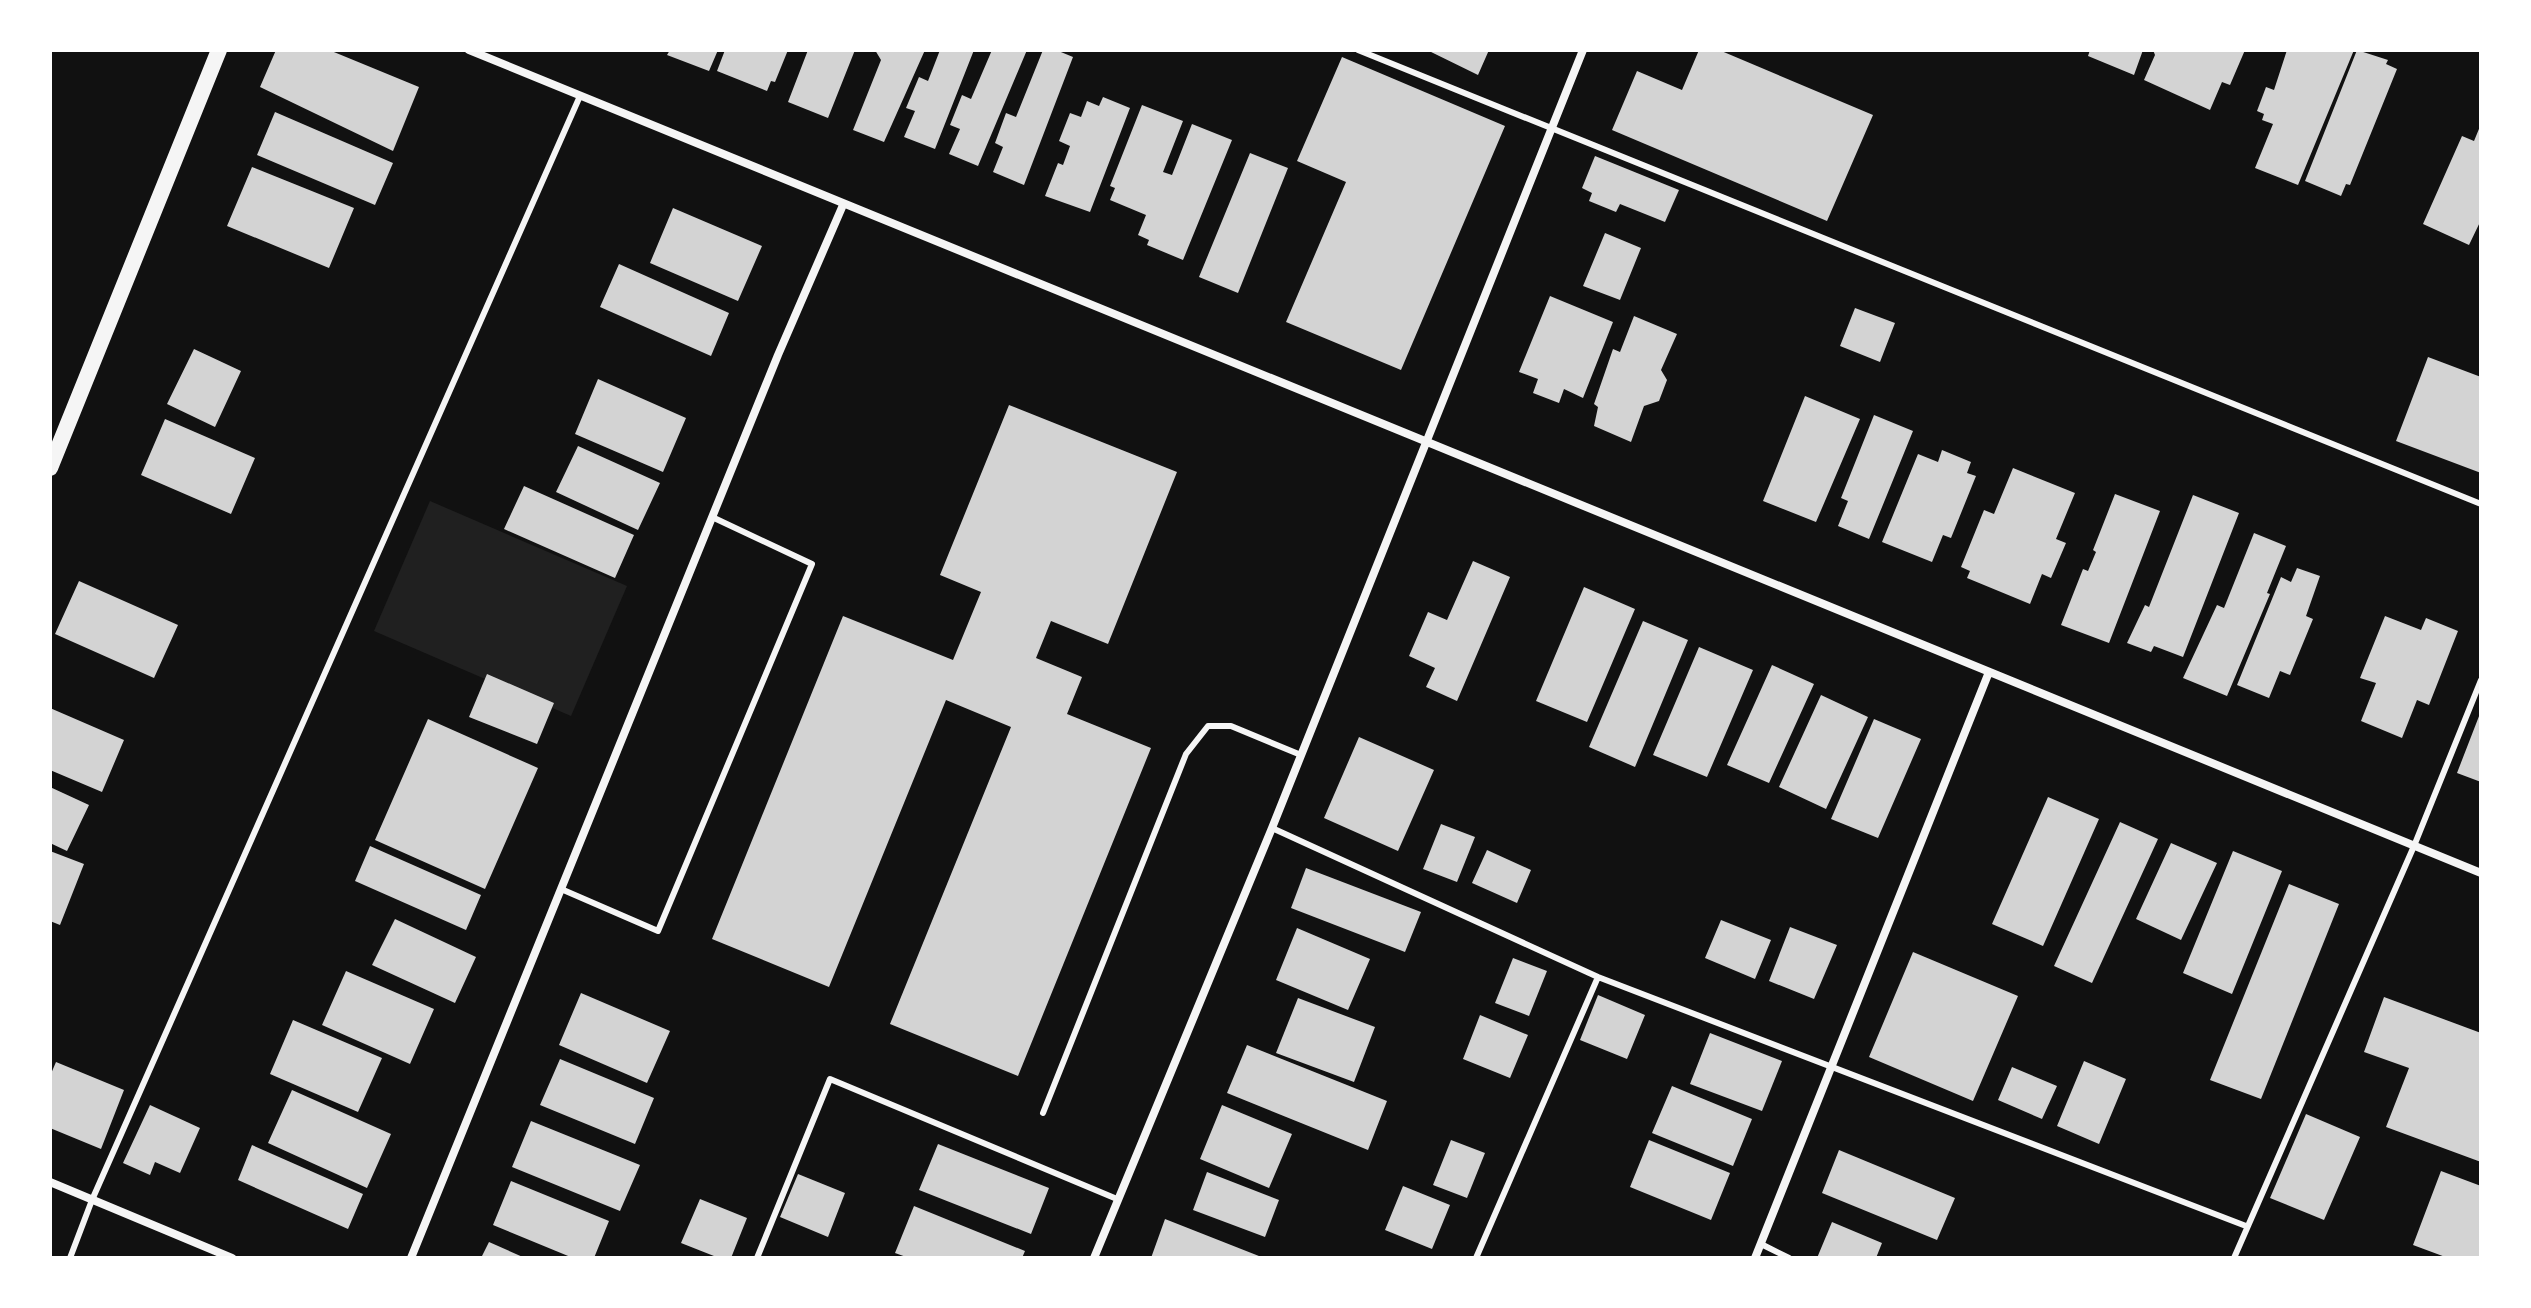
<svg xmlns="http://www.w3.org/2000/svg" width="2531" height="1308" font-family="'PT Sans Narrow',sans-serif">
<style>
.green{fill:#202020}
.building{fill:#d3d3d3}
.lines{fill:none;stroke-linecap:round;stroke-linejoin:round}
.service{stroke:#f5f5f5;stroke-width:6}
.minor{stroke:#f5f5f5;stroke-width:8}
.secondary{stroke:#f5f5f5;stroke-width:16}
</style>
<rect width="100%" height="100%" fill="#111"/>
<path class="green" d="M430 501 627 586 571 716 374 631Z"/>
<path class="building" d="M276 50H329L419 87 393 151 260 87Z
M670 50H718L709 71 667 55Z
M725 50H788L775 82 771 81 767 91 717 71Z
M808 50H855L828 118 788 102Z
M875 50H925L884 142 853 130 881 60Z
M940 50H974L935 149 904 137 915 111 906 108 919 77 928 81Z
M992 50H1027L978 166 949 154 960 129 950 125 962 95 971 99Z
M1043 50H1056L1073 57 1024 185 993 172 1003 147 995 143 1006 113 1016 117Z
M1427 50H1489L1478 75Z
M1699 50H1719L1873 115 1827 221 1612 130 1637 71 1682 90Z
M2090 50H2143L2134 75 2088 56Z
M2153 50H2245L2230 85 2222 82 2210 110 2144 80 2155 55Z
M2287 50H2354L2298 185 2255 168 2273 124 2262 120 2264 114 2257 111 2266 87 2274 90Z
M2357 50 2388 60 2386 64 2397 69 2350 185 2346 184 2341 196 2305 181Z
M1342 57 1505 126 1401 370 1286 322 1346 182 1297 161Z
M1103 97 1130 108 1090 212 1045 196 1058 163 1063 165 1070 146 1059 141 1070 113 1081 117 1087 101 1099 106Z
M1142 105 1183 121 1163 172 1172 175 1192 124 1232 140 1183 260 1147 245 1149 240 1138 235 1146 215 1110 200 1115 188 1110 186Z
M275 112 393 163 375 205 257 155Z
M2481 124V220L2469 245 2423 224 2462 136 2474 141Z
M1250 153 1288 168 1238 293 1199 277Z
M1595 156 1679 190 1665 222 1620 204 1616 212 1589 201 1592 193 1582 188Z
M252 167 354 208 329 268 227 226Z
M673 208 762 246 738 301 650 263Z
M1605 233 1641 248 1620 300 1583 286Z
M619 264 729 313 711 356 600 307Z
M1550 296 1613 322 1583 398 1564 389 1559 403 1533 393 1538 379 1519 372Z
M1855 308 1895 323 1880 362 1840 346Z
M1634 316 1677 334 1661 370 1667 380 1659 401 1644 406 1631 442 1594 426 1598 407 1594 404 1613 349 1620 352Z
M194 349 241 371 215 427 167 404Z
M2428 357 2481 377V473L2396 441Z
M598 379 686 418 663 472 575 434Z
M1805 396 1860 419 1816 522 1763 501Z
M1009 405 1177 472 1108 644 1051 621 1036 658 1082 677 1067 714 1151 748 1018 1076 890 1024 1011 727 946 700 829 987 712 939 843 616 953 660 981 592 940 575Z
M1874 415 1913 431 1869 539 1838 526 1848 501 1841 498Z
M165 419 255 458 231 514 141 475Z
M578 446 660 483 638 530 556 492Z
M1942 450 1971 462 1967 473 1976 476 1951 538 1943 535 1932 562 1882 542 1918 454 1938 462Z
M2013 468 2075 493 2056 539 2066 543 2051 578 2042 574 2030 604 1967 578 1970 571 1961 567 1984 510 1994 514Z
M524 486 634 535 615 578 504 529Z
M2115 494 2160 511 2109 643 2061 625 2083 569 2088 571 2096 552 2093 550Z
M2193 495 2239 513 2183 657 2154 646 2151 652 2127 643 2145 605 2149 607Z
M2254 533 2286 546 2267 593 2270 594 2227 696 2183 678 2217 605 2224 608Z
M1473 561 1510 577 1457 701 1426 687 1435 668 1409 656 1428 612 1447 620Z
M2297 568 2320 576 2306 616 2313 619 2290 675 2280 671 2269 698 2237 685 2281 577 2291 582Z
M79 581 178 625 154 678 55 634Z
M1584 587 1635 609 1587 722 1536 701Z
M2385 616 2421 630 2426 618 2458 631 2429 705 2417 700 2402 738 2361 721 2376 683 2360 678Z
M1643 621 1688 640 1635 767 1589 747Z
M1699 647 1753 670 1707 777 1653 755Z
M1772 665 1814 684 1769 783 1727 765Z
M487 674 554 703 537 744 469 717Z
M1821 695 1868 717 1826 809 1779 787Z
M50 708 124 740 102 792 50 770Z
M2481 711V782L2457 773Z
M428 719 538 768 485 889 375 840Z
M1874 719 1921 739 1878 838 1831 819Z
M1359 737 1434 770 1398 851 1324 818Z
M50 787 89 805 67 851 50 843Z
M2048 797 2099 819 2043 946 1992 924Z
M2120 822 2158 839 2092 983 2054 966Z
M1441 824 1475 837 1457 882 1423 869Z
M2171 843 2217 863 2181 940 2136 919Z
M370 846 481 895 466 930 355 881Z
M1487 850 1531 870 1517 903 1472 883Z
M50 851 84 864 60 925 50 921Z
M2233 851 2282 871 2232 994 2183 973Z
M1306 868 1421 912 1405 952 1291 908Z
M2289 884 2339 904 2261 1099 2210 1080Z
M395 919 476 957 455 1003 372 965Z
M1721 920 1771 940 1755 979 1705 958Z
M1790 927 1837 945 1814 999 1769 981Z
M1297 928 1370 959 1348 1010 1276 980Z
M1913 952 2018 996 1973 1101 1869 1057Z
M1513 958 1547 971 1529 1016 1495 1003Z
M346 971 434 1009 410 1064 322 1025Z
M581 993 670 1031 647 1083 559 1045Z
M1598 995 1645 1015 1627 1059 1580 1040Z
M2384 997 2481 1033V1162L2386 1127 2409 1068 2364 1052Z
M1298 998 1375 1027 1354 1082 1276 1053Z
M1480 1015 1528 1035 1510 1078 1463 1059Z
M293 1020 382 1058 358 1112 270 1074Z
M1710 1033 1782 1061 1762 1111 1690 1084Z
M1247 1045 1387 1101 1368 1150 1227 1093Z
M560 1059 654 1098 635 1144 540 1105Z
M2084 1061 2126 1079 2099 1144 2057 1126Z
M56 1062 124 1090 101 1149 50 1128V1076Z
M2012 1067 2057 1086 2042 1119 1998 1100Z
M1672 1086 1752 1119 1733 1166 1652 1133Z
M292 1090 391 1134 367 1188 268 1143Z
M150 1105 200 1128 180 1173 155 1162 150 1175 123 1163Z
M1222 1105 1292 1134 1269 1188 1200 1159Z
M2306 1114 2360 1137 2324 1220 2270 1198Z
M531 1121 640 1165 620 1211 512 1167Z
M1451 1140 1485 1153 1467 1198 1433 1185Z
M1649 1140 1730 1173 1711 1220 1630 1187Z
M938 1144 1049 1188 1031 1234 919 1190Z
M252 1145 363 1194 348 1229 238 1180Z
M1839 1150 1955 1198 1937 1240 1822 1193Z
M2441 1171 2481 1186V1258H2448L2413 1245Z
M1207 1172 1279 1200 1265 1237 1193 1210Z
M798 1174 845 1193 828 1237 780 1217Z
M511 1181 609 1221 594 1258H573L493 1225Z
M1403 1186 1450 1205 1432 1249 1385 1230Z
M700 1199 747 1218 731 1258H719L681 1243Z
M914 1206 1025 1251 1022 1258H909L895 1253Z
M1165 1219 1264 1258H1151Z
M1832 1222 1882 1243 1876 1258H1817Z
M489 1242 525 1258H481Z"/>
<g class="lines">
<path class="service" d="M1358 50 2481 504
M1272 828 1598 977 2246 1226
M561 889 658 931 812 564 712 517
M1043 1113 1186 754 1208 726H1231L1301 755
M1761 1244 1789 1258
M70 1258 92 1200 580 96
M757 1258 830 1079 1117 1199
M1476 1258 1598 977
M2234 1258 2414 846 2481 680"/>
<path class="minor" d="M469 50 2481 873
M50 1182 232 1258
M411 1258 778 355 843 205
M1094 1258 1272 828 1583 50
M1755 1258 1989 672"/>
<path class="secondary" d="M50 468 219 50"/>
</g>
<rect width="2531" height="1308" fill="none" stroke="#ffffff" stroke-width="104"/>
</svg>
